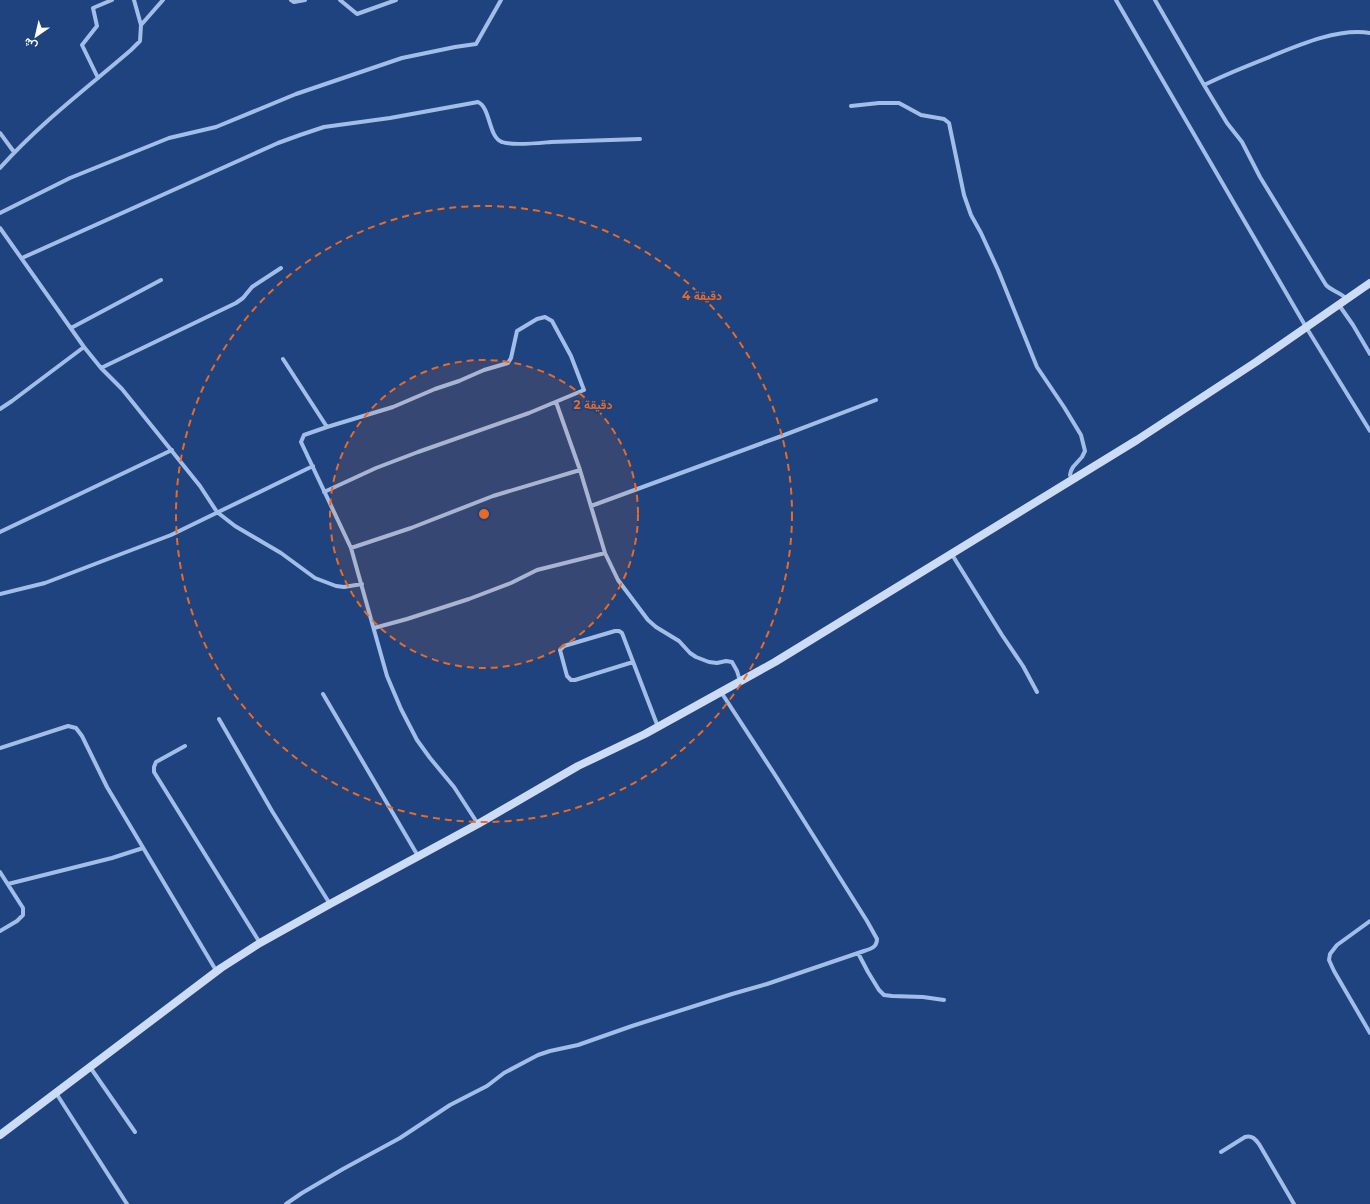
<svg xmlns="http://www.w3.org/2000/svg" width="1370" height="1204" font-family="Montserrat,Vazirmatn,sans-serif">
<style>
.lines{fill:none;stroke-linecap:round;stroke-linejoin:round}
.street{stroke:#a2bee8;stroke-width:4}
.secondary{stroke:#cddcf6;stroke-width:8}
.ring{fill:none;stroke:#ea6a24;stroke-width:2;stroke-dasharray:7 5}
.centre{fill:#ea6a24;stroke:#1e437f;stroke-width:2}
.ring-label{font-size:12px;text-anchor:middle;font-weight:bold;fill:#ea6a24;stroke:#1e437f;stroke-width:4;stroke-linejoin:round;paint-order:stroke}
</style>
<rect width="100%" height="100%" fill="#1e437f"/>
<g class="lines">
<path class="street" d="M134 0 141 25
M291 0 294 2 305 0
M340 0 357 14 396 0
M1116 0 1306 327 1370 431
M1155 0 1204 85
M98 78 82 45 97 26 93 8 112 0
M851 106 879 103H899L921 115 944 119 949 123 964 195 971 215 981 233 998 270 1037 367 1064 407 1081 435 1085 451 1082 457 1073 467 1071 471 1070 475 1073 479
M0 133 14 152
M0 168C39 124 87 88 131 50L140 41 141 25 163 0
M0 213 70 178 169 138 216 127 296 94 402 58 455 47 476 44 501 0
M0 228 84 347 101 368 122 389 200 486 217 512 235 526 281 553 315 578 336 586 344 587 362 584
M22 258 278 143 300 135 324 127 390 118 478 102C491 108 488 137 502 142 512 146 539 143 551 142 581 141 610 140 640 139
M1347 299C1341 293 1332 291 1326 285L1260 177 1242 142 1227 123 1204 85C1226 74 1249 65 1272 56 1301 44 1339 28 1370 33
M1339 305 1353 325 1370 354
M71 328 161 280
M283 359 327 427
M101 368 236 303 243 298 252 287 281 268
M556 402 580 470 605 553 618 580 648 620 656 627 679 641 690 653 696 657 709 662 717 663 726 661 732 662 737 671 740 681
M0 409 12 401 84 347
M324 492 376 468 418 452 529 413 584 390 571 356 552 321 545 317 537 319 517 331 511 358 508 363 484 370 459 381 435 389 393 407 327 427 304 435 301 442 351 548 387 676 401 709 417 740 430 758 454 787 478 824
M591 506 779 437 876 400
M0 532 172 450
M351 548 411 528 493 496 580 470
M951 553 1002 635 1023 666 1037 692
M0 594 45 583 171 535 313 466
M374 628 407 619 469 599 511 583 537 570 605 553
M633 662 575 680H571L567 676 560 650 564 646 615 631H619L622 633 658 727
M323 694 418 856
M219 719 272 811 330 904
M185 746 156 762 154 767V772L260 943
M0 748 68 726 76 728 82 736 107 787 217 972
M0 872 23 908V915L17 921 0 931
M8 884 112 858 143 848
M1370 921 1337 945 1330 954 1329 960 1334 971 1370 1033
M858 953 868 972 879 990 884 995 892 996 923 997 944 1000
M90 1067 135 1132
M56 1093 127 1204
M1221 1152 1245 1137C1252 1135 1255 1139 1259 1144L1294 1204
M286 1204 302 1193 343 1169 400 1138 450 1105 487 1086 504 1073 538 1055 550 1051 578 1045 632 1026 732 994 767 984 864 951C871 949 877 947 877 939L867 921 777 778 721 692"/>
<path class="secondary" d="M0 1135 221 968 260 943 330 904 478 824 578 766 645 734 775 662 1137 440 1256 362 1370 283"/>
</g>
<circle cx="484" cy="514" r="154" fill="#ea6a24" fill-opacity=".12"/>
<g class="ring">
<circle cx="484" cy="514" r="154"/>
<circle cx="484" cy="514" r="308"/>
</g>
<circle cx="484" cy="514" r="6" class="centre"/>
<g class="ring-label">
<text x="702" y="300">4 دقيقة</text>
<text x="593" y="409">2 دقيقة</text>
</g>
<g transform="translate(36 36) rotate(214)" stroke="#1e437f" stroke-width="3" paint-order="stroke">
<path d="M0-3L7 15L0 10L-7 15Z" fill="#ffffff"/>
<text y="-6" font-size="11" font-weight="bold" text-anchor="middle" fill="#ffffff">ش</text>
</g>
</svg>
